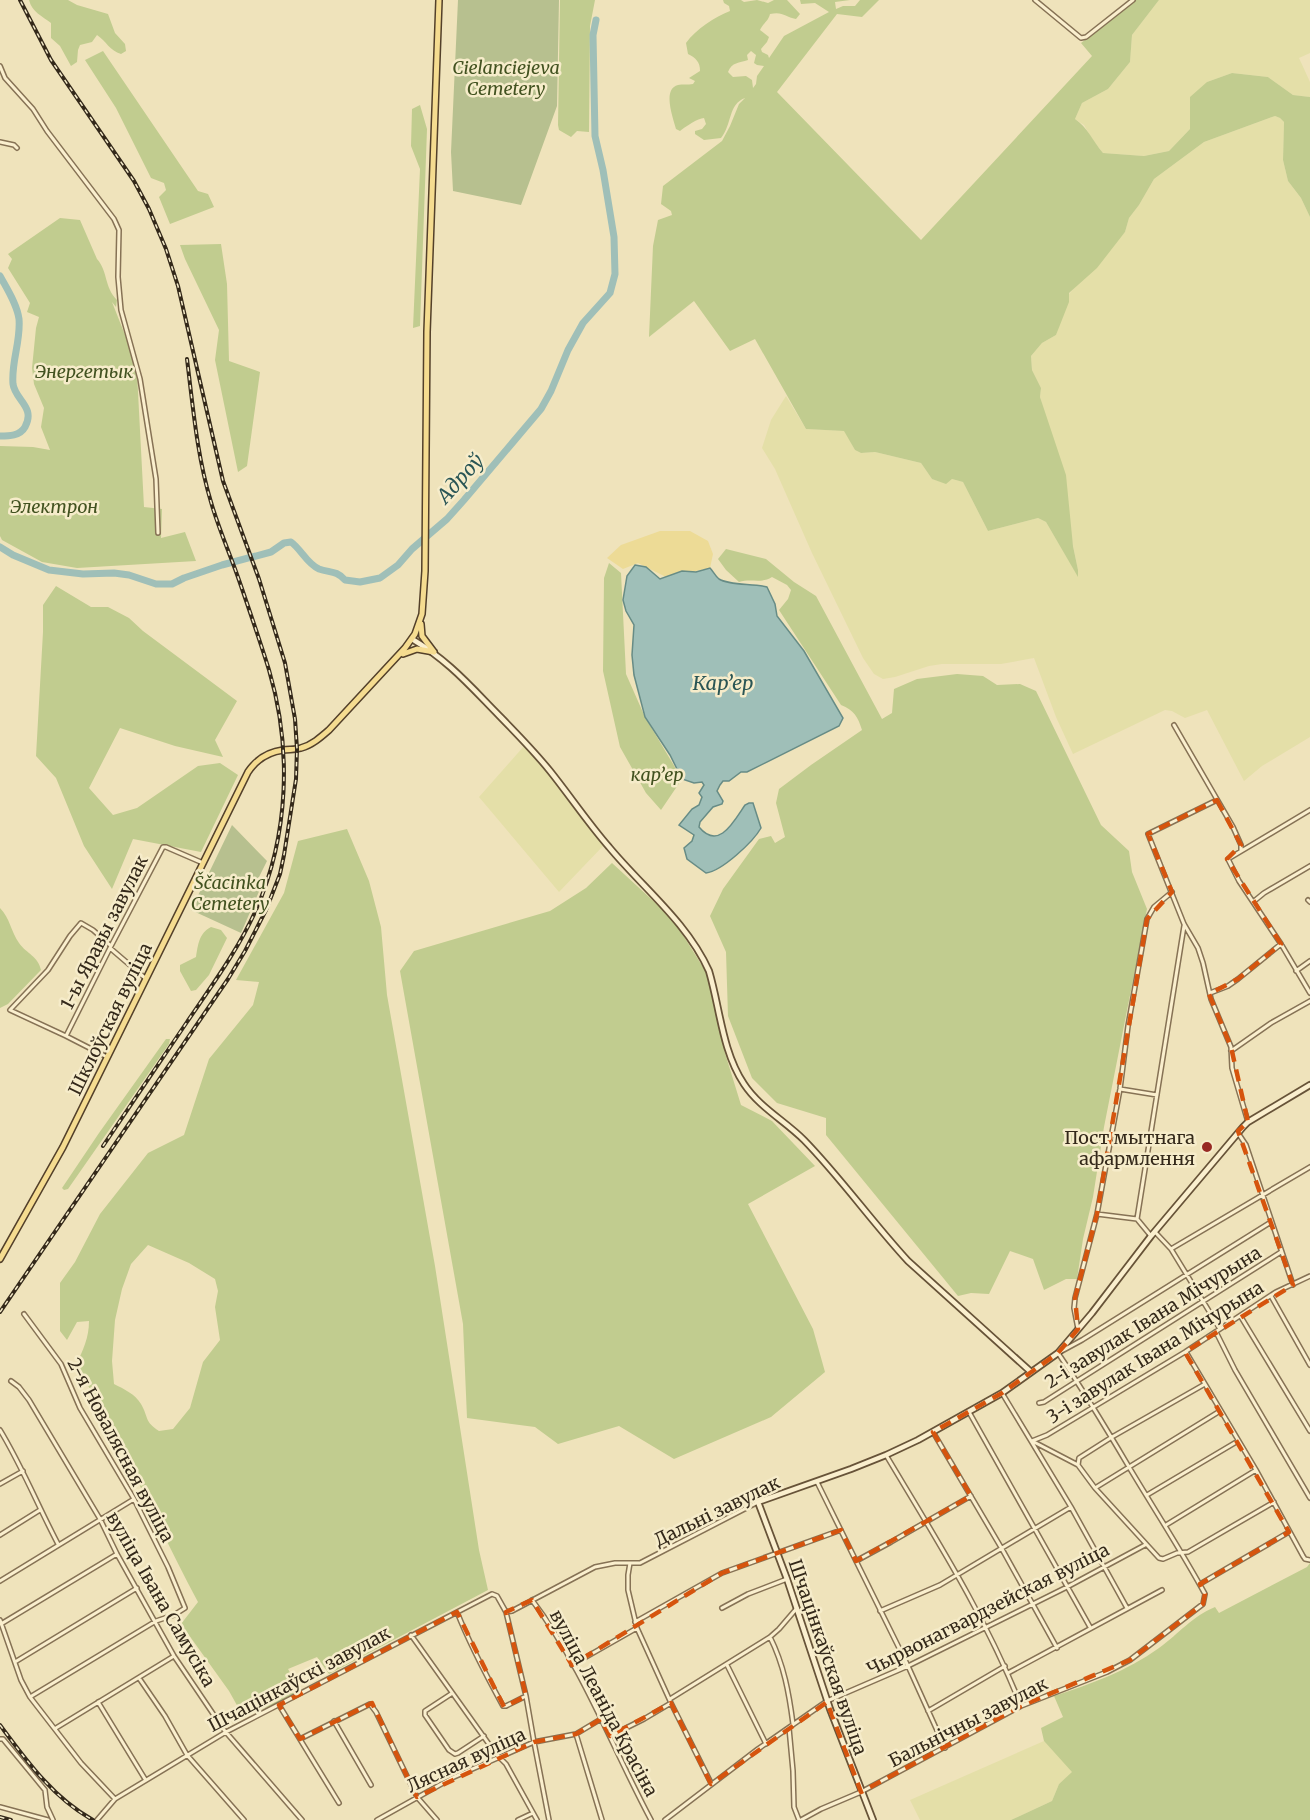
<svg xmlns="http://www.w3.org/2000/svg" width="1310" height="1820" font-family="Merriweather,serif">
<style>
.farmland{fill:#e4dfa8}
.green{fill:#c1cc8f;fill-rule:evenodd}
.sand{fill:#eddb96}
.cemetery{fill:#b7c08f}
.water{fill:#9fbfb8;stroke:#678c86;stroke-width:1.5}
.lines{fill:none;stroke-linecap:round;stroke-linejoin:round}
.river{stroke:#9fbfb8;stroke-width:7}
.street-casing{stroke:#867255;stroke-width:6}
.secondary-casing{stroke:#675338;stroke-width:8}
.primary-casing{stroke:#53402a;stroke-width:8}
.street{stroke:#faefce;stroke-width:3}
.secondary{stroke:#faefce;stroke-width:4.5}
.primary{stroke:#f5dc90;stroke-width:5}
.rail-casing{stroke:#34291a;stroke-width:4}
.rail{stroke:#f6ecca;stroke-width:1.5;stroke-dasharray:4.5;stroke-linecap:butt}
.marked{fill:none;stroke:#d6540d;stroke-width:4.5;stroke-dasharray:12 8;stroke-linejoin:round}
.poi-dot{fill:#972923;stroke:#f6ecca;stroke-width:2}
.labels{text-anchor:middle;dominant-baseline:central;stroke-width:5;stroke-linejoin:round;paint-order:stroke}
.park-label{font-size:18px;font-style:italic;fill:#425220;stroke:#f6ecca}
.street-label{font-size:18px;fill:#34291a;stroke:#f6ecca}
.poi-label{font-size:18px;fill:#34291a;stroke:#f6ecca;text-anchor:end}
.water-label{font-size:20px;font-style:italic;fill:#295555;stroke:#f6ecca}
</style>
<rect width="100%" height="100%" fill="#efe3bb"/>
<path class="farmland" d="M1159 0H1310V53L1299 58 1310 82V97L1293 95 1268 77 1232 73 1207 82 1190 129 1169 151 1144 156 1103 153 1092 139 1084 125 1075 119 1082 103 1108 89 1130 62 1132 35Z
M1275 116 1280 118 1284 122 1283 160 1288 181 1301 198 1310 217V737L1262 766 1244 781 1207 710 1185 718 1172 711 1165 710 1073 754 1056 717 1034 658 1001 664H942L929 666 895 677 883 679 874 674 863 658 812 553 775 469 762 448 771 420 786 396 806 429 845 431 855 450 861 453 875 452 921 463 932 479 946 483 952 479 963 482 988 531 1038 518 1046 522 1078 576V570L1050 431 1040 397 1041 388 1032 370 1031 356 1042 343 1056 335 1069 294 1125 232 1129 218 1139 205 1154 179 1204 142Z
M525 745 604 845 559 892 479 797Z
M1044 1741 1073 1772 1059 1784 1052 1801 1011 1820H920L910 1800Z"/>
<path class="green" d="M29 0H68L77 5 108 14 115 33 125 44 126 51 121 54C110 51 106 41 97 35L92 42 80 45 78 50 77 62 71 66 60 46 51 38V23C42 16 32 12 29 0Z
M560 0H595L590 26 589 132 577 131 571 137 559 130 558 125Z
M723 0H741L744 2 757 0 768 3 774 0H787L800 14 796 19C785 17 783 11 770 14 768 22 763 23 760 30L769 37 767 42 761 49 762 52 768 55 769 58 784 36 829 12 815 3 801 4 800 0H850L835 2 836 9 843 6H855L860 0H879L862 17 837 14 777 92 921 240 1092 56 1081 43 1136 0H1159L1132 35 1130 62 1108 89 1082 103 1075 119C1088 128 1092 140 1103 153L1144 156 1169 151 1190 129V97L1207 82 1232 73 1268 77 1293 95 1310 97V217L1301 198 1288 181 1283 160 1284 122 1280 118 1275 116 1204 142 1154 179 1139 205 1129 218 1125 232 1097 268 1069 293V302L1056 335 1042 343 1031 356 1032 370 1041 388 1040 397 1066 475 1073 546 1078 570V577L1046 522 1038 518 988 531 963 482 952 479 946 484 932 479 921 463 875 452 861 453 855 450 844 431 806 429 755 339 730 351 694 301 649 337 653 246 658 220 672 215 671 211 661 204 663 186 722 141 730 126 739 104 745 98C728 104 732 125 721 138L704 140 695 134V131L702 129 706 124 704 118C698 118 685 127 680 131L676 129C673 118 662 89 678 85 682 84 688 85 693 84L695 81 689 78 700 71C700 62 696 58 688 54L686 43C696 29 715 17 730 11L729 6 724 3ZM751 51 756 55 754 63 757 65 764 66 757 76 756 84 753 88 752 80 746 76 733 77 728 72C732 62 739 63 748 60L747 55Z
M103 51 198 191 208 194 214 207 170 224 159 197 166 190 164 183 151 178 116 108 85 60Z
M420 105 427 129 420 326 413 328 420 169 411 146 412 109Z
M60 218 80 220 97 259C108 271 104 287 117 300L116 307 112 302 129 345 137 373 144 507 162 509 161 538 185 532 196 561 77 568 42 562 2 540 0 536V446L33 447 50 450 41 427 44 408 34 384 32 368 36 328 39 317 27 312 30 303 8 268 12 259 8 254Z
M221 244 227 284 229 361 260 372 247 466 238 472 215 360 219 330 185 259 180 245Z
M726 549 766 559 794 582 816 596 882 719 892 713 894 689 917 679 957 674 983 676 997 685 1020 684 1036 691 1101 825 1129 851 1132 872 1147 909 1104 1127 1093 1197 1083 1239 1077 1279H1066L1044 1290 1033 1259 1010 1251 989 1294 971 1293 958 1296 826 1135V1118L777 1103 752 1078 728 1016 726 952 710 916 723 889 759 839 771 836 775 843 785 837 776 803 779 789 811 765 862 730C858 717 854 710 841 705L779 610 788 599 791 590 787 585 772 577C761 584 751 578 739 582L726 570 718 559Z
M609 563 621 573 626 674 645 717 682 779 661 810 646 793 620 747 603 671 604 578Z
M56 586 91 607H108L129 618 143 631 237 701 215 740 223 757 175 746 120 728 89 788 113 815 137 808 198 766 220 763 238 775 201 852 133 839 112 889 84 846 56 778 36 756 43 632V605Z
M347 829 369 881 381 927 387 995 435 1266 479 1550 488 1590 329 1674 317 1657 288 1669 300 1690 274 1705 243 1716 229 1691 181 1624 198 1602C156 1524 122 1441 76 1365 83 1350 89 1338 89 1321L77 1322 67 1340 60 1331V1283L75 1262 100 1214 148 1153 184 1135 209 1059 253 1005 259 982 236 980 284 893 298 841ZM148 1245 189 1263 215 1279 218 1291 215 1307 220 1340 203 1362 190 1408 173 1429 159 1431C144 1421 149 1418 141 1404 135 1394 124 1389 114 1384L112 1361 115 1320 122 1289 131 1264Z
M612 863 673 919 711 980 725 1053 741 1105 772 1121 815 1166 748 1204 813 1329 825 1372 771 1417 674 1459 619 1426 558 1444 535 1427 467 1418 463 1324 400 971 414 951 550 911 586 888Z
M0 908C10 918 11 932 19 943 27 954 38 956 41 970L8 1004 0 1008Z
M211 927 221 930 227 938 209 975 196 990 191 991 180 971V965L196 957C198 945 199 933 211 927Z
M166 1039H170L169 1044 68 1189 64 1190 62 1188 99 1133Z
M1310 1563V1820H1011L1052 1801 1059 1784 1072 1772 1044 1741 1041 1728 1063 1717 1054 1696C1091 1684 1127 1671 1159 1648 1180 1633 1191 1617 1215 1607L1219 1613 1307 1567Z"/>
<path class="sand" d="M660 531H690L708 541 713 554 710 568 666 577 638 563 623 569 607 558 621 545Z"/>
<path class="cemetery" d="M458 0H559L557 106 521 205 453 191 451 152Z
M232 825 267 861 256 883 261 887 241 933 191 910Z"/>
<path class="water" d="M635 565 646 567 660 579 682 571 696 572 710 568C713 571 715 576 719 579 730 586 754 583 767 587L775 604 777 616 804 651 843 718 839 726 747 772H741L729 781H723L720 785 717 791 723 801 722 804 713 807 700 822 699 827C719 851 734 821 745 805L749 803H753L761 828C753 842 722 871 706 873L687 859 684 848 692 841 694 835 679 825 692 809 699 805 702 797 699 793 704 785 702 782 694 783 682 779 670 755 645 717 634 675 632 655 634 625 626 611 623 600 627 576Z"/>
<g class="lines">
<path class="river" d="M0 276C7 289 17 304 19 319 21 341 11 362 13 384 15 400 36 407 25 427 20 436 9 436 0 436
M0 547 13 555 49 570 83 574 114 573 129 575 156 584H172L184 578 222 565 271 552 284 543 291 542C301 549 307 564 319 569 330 573 336 570 345 580L360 582 380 578 398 565 412 549 447 519 464 500 541 409 551 391 568 350 583 323 610 293 615 274 614 237 603 170 595 136 593 35 596 20"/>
<defs>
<path id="street" d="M1035 0 1081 38 1086 37 1133 0
M0 66 5 78 33 109 47 131 114 219 119 230 118 277 121 310 140 379 156 479 158 533
M0 142 14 145 17 148
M1174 725 1233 827 1241 845V850
M1217 800 1148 834 1184 924 1198 948 1203 963 1211 999 1231 1047 1232 1068 1248 1122
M1310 810 1228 859 1239 881 1281 944 1310 993
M1308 900 1310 902
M1253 902 1264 893 1310 866
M110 948 145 978
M1296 971 1310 961
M1210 993 1228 986 1238 979 1281 944
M66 1036 110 948 163 847H166L203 863
M1231 1051 1271 1023 1310 1001
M107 1057 66 1036 10 1010 48 970 70 936 81 923 93 930 111 946
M1120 1089 1157 1095
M1238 1133 1246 1145 1293 1285
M1097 1214 1137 1219
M1155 1232 1171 1249 1220 1329
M1151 1236 1137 1219 1184 926
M1171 1249 1310 1167
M1271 1296 1310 1365
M24 1314 61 1364 80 1408 134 1499 168 1567 185 1608 174 1615 156 1621 30 1697
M1241 1317 1310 1431
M1078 1329 1074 1308 1075 1298 1097 1214 1120 1089 1128 1026 1147 919 1154 907 1172 892
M1216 1332 1235 1370 1310 1498
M1186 1352 1256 1470 1303 1556 1305 1559 1310 1560
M11 1381 19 1387 29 1400 100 1519 117 1554 174 1656 224 1730 302 1820
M1002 1393 1071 1507 1127 1608
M1039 1403 1044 1402 1077 1381 1281 1252
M969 1412 1090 1627
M0 1430C22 1466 38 1506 58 1544
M933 1432 1002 1549 1057 1648
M1032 1441 1047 1435 1185 1352 1276 1292 1310 1276
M1032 1441 1078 1465 1095 1488 1159 1558 1163 1559 1177 1553 1188 1552 1274 1502
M886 1455C935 1537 986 1617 1021 1706
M1078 1465 1079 1458 1112 1437 1205 1384
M817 1482 908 1666 945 1748
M0 1484 23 1471
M1095 1488 1220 1411
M1147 1495 1238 1441
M1166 1525 1256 1470
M0 1535 40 1510
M856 1561 891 1542 971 1496
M630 1563 628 1575V1590L637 1628 671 1703 711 1783
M0 1581 134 1499
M1200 1584 1289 1532
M532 1600C582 1666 612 1747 651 1820
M722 1608 748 1594 787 1579
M880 1611 940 1585 1071 1507
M457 1612C470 1645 486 1675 503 1706H506L526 1696
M506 1612 512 1611 595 1567 615 1563H640L758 1502
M0 1620 21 1680 30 1697 81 1763 115 1799
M635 1622 722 1573 841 1530
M1 1624 117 1554
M411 1635 496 1754 506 1764 537 1820
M770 1637C784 1665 789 1693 793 1724
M15 1662 137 1588
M572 1665 637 1628
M727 1665 766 1744
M1008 1673 1162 1590
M139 1678 165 1716 187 1755 244 1820
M451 1694 425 1711V1715L449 1750 455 1754 458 1753 484 1736
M670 1699 770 1637 779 1629 797 1608
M98 1702 145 1779
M279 1705 339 1803
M928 1711 1005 1666
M334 1721 371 1785
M56 1728 174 1656
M789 1728 793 1771 794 1807 799 1820
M576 1734 602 1820
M610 1736 644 1719 671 1703
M0 1739H3L45 1790 47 1807 53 1820
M300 1739 370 1704 376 1712 417 1797 437 1820
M0 1807 48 1820
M97 1820 115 1799 226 1732 492 1594 497 1596 506 1612 526 1696 534 1742 549 1820
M377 1820 454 1777 534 1742 576 1734 601 1719
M518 1820 533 1813
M665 1820 758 1749 827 1701 908 1666 1067 1587 1145 1545
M801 1820 821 1809 861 1792 1021 1706 1107 1672 1130 1660 1203 1604 1205 1594C1181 1550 1154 1509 1129 1467 1106 1428 1083 1390 1058 1353L1082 1340 1271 1222"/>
<path id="secondary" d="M412 639C442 657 461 676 485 701 507 724 530 746 550 771 570 796 588 823 609 847 643 888 687 922 709 971 720 1008 722 1051 744 1084 759 1107 785 1121 804 1140 841 1178 872 1222 908 1261L1031 1372
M873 1820 830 1709 787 1579 758 1502 851 1469 886 1455 918 1440 1002 1393 1058 1353 1092 1313 1151 1236 1243 1127 1248 1122 1310 1085"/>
<path id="primary" d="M421 624 422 636 434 652
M403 654 417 649 434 652
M0 1259 63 1147 248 772C256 760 268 752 283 750 289 749 295 750 301 748 312 745 321 737 329 730L405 648 415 634 422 614 425 571 427 332 439 0"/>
</defs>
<use href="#street" class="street-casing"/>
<use href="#secondary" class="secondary-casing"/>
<use href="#primary" class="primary-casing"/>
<use href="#street" class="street"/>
<use href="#secondary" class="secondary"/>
<use href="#primary" class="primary"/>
<defs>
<path id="rail" d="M103 1146C131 1104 159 1063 187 1022 212 985 238 950 256 910 289 835 292 748 269 670 260 641 250 612 240 583 231 556 219 530 211 502 197 456 193 407 187 359
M0 1312 228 979 245 951 266 910 280 874 284 855 296 779 297 749 295 719 285 663 259 579 223 481 178 286 166 249 149 209 134 181 51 60 20 0
M0 1725C26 1760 53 1798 93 1820
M0 1817 11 1820"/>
</defs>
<use href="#rail" class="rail-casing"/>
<use href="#rail" class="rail"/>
</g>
<path class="marked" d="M1217 800 1241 845 1227 859 1281 944 1238 979 1209 994 1231 1047 1248 1122 1238 1131 1293 1285 1185 1352 1289 1532 1200 1584 1205 1594 1203 1604 1130 1660 1021 1706 861 1792 827 1702 711 1784 671 1703 610 1736 601 1719 576 1734 534 1742 417 1797 372 1703 300 1739 279 1705 457 1612 504 1707 526 1696 506 1612 532 1600 572 1665 722 1573 841 1530 856 1561 971 1496 933 1432 1002 1393 1058 1353 1078 1329 1075 1298 1097 1214 1147 919 1172 892 1148 834Z"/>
<circle class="poi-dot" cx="1207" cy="1147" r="6"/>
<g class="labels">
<g class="park-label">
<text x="506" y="67">Cielanciejeva<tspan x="506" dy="21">Cemetery</tspan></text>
<text x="84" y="371">Энергетык</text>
<text x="54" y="506">Электрон</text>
<text x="657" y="774">карʼер</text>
<text x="230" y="882">Ščacinka<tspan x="230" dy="21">Cemetery</tspan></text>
</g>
<g class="street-label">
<text transform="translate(104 932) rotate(-63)">1-ы Яравы завулак</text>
<text transform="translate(110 1019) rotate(-64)">Шклоўская вуліца</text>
<text transform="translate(1153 1317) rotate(-32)">2-і завулак Івана Мічурына</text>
<text transform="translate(1155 1352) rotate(-32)">3-і завулак Івана Мічурына</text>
<text transform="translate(121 1450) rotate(62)">2-я Новалясная вуліца</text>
<text transform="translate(717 1511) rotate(-26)">Дальні завулак</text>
<text transform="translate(161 1599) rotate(60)">вуліца Івана Самусіка</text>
<text transform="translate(988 1609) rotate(-27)">Чырвонагвардзейская вуліца</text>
<text transform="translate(828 1657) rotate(71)">Шчацінкаўская вуліца</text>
<text transform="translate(299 1679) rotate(-28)">Шчацінкаўскі завулак</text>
<text transform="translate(604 1703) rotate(62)">вуліца Леаніда Красіна</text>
<text transform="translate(968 1722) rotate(-27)">Бальнічны завулак</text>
<text transform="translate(466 1760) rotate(-25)">Лясная вуліца</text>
</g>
<g class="poi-label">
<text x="1195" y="1137">Пост мытнага<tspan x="1195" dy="21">афармлення</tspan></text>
</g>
<g class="water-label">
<text transform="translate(460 478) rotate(-48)">Адроў</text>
<text x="723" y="682">Карʼер</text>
</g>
</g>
</svg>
